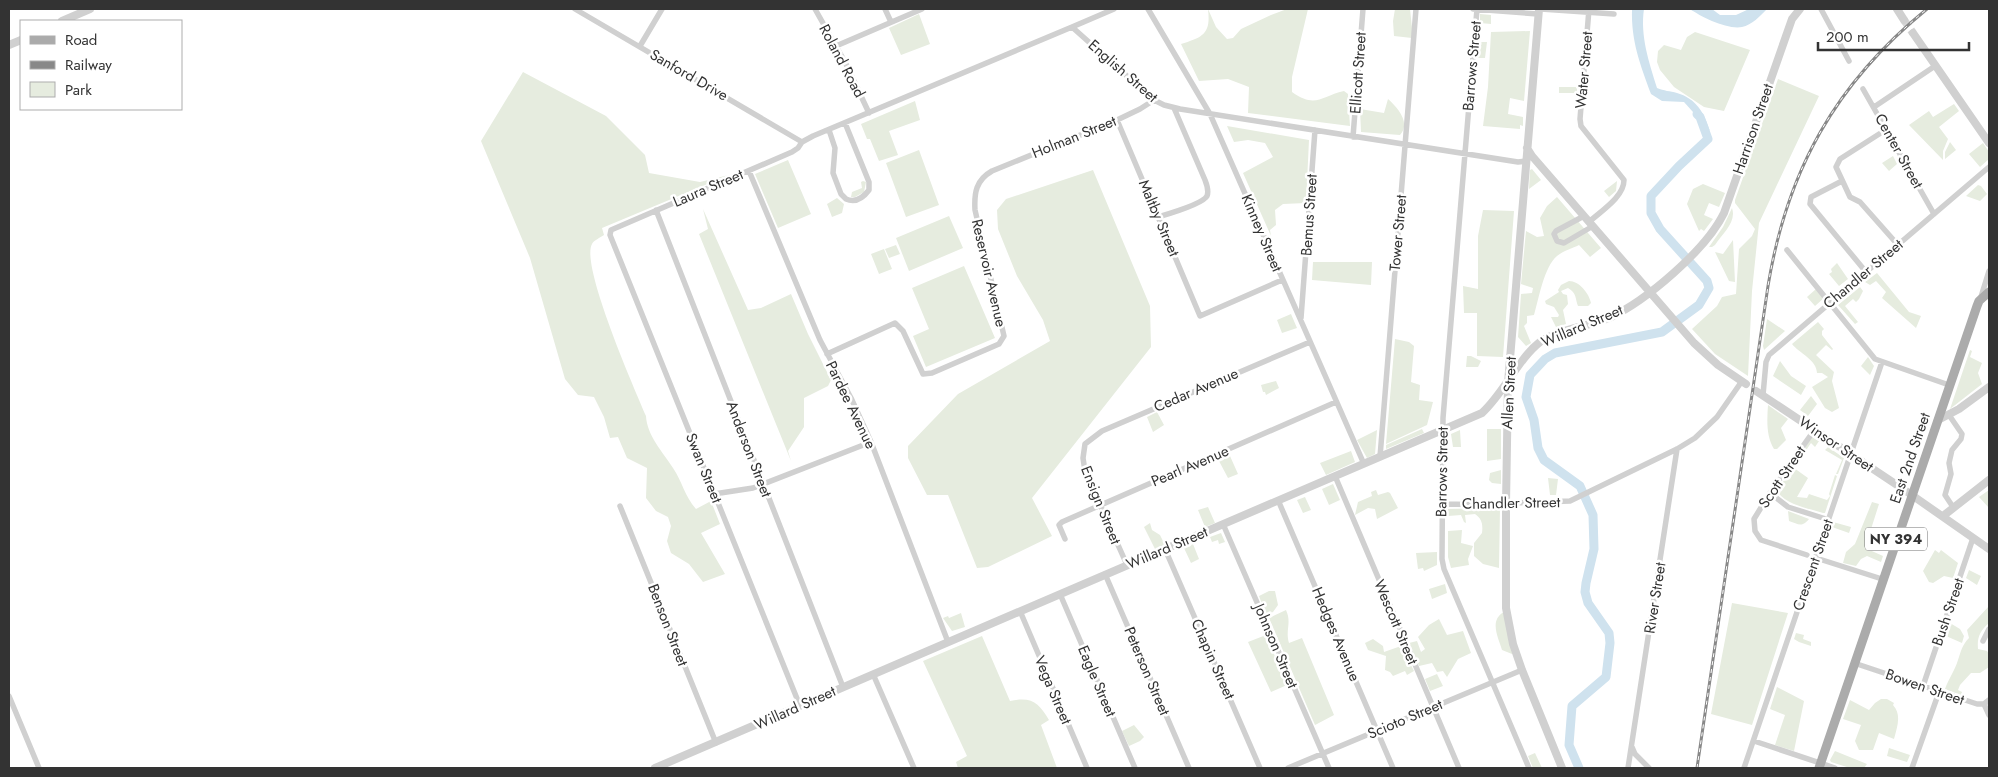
<svg xmlns="http://www.w3.org/2000/svg" width="1998" height="777" font-family="Jost,sans-serif">
<style>
.green{fill:#e6ecdf}
.water{fill:#cfe2ee}
.lines{fill:none;stroke-linecap:round;stroke-linejoin:round}
.river{stroke:#cfe2ee;stroke-width:9}
.tertiary-tunnel{stroke:#d6d6d6;stroke-width:8;stroke-dasharray:8 4;stroke-linecap:butt}
.minor{stroke:#d0d0d0;stroke-width:5.5}
.tertiary{stroke:#d0d0d0;stroke-width:8}
.primary{stroke:#ababab;stroke-width:9}
.rail-casing{stroke:#888;stroke-width:3}
.rail{stroke:#fff;stroke-width:1;stroke-dasharray:4;stroke-linecap:butt}
.labels{text-anchor:middle;dominant-baseline:central;stroke-width:5;stroke-linejoin:round;paint-order:stroke}
.shield{fill:#fff;stroke:#707070;stroke-width:1}
.shield-label{font-size:14px;font-weight:bold;fill:#333}
.street-label{font-size:15px;fill:#333;stroke:#fff}
</style>
<rect width="100%" height="100%" fill="#fff"/>
<path class="green" d="M1208 9 1216 27 1227 39 1233 38 1241 29 1271 15 1287 9H1308L1292 77V92C1316 109 1321 96 1344 91L1348 94 1350 126 1248 113 1249 87 1228 79 1199 81 1181 44C1203 37 1211 34 1208 9Z
M1395 9H1410L1412 28V38L1394 36 1393 21Z
M919 14 930 44 901 55 889 28Z
M1480 14 1491 15V24L1480 23Z
M1530 31 1524 101 1510 98 1508 114 1523 117V126L1520 125V129L1483 126 1488 87 1491 32Z
M1695 32 1750 50 1724 111 1704 107 1674 87 1660 70 1657 62 1658 51 1664 45 1681 50 1687 37Z
M1478 42H1487L1485 58H1476Z
M523 72 606 116 645 155 649 173 700 182 729 175 602 228 604 235C600 238 594 240 592 244 580 265 635 390 646 416 647 436 663 452 673 468 682 481 685 497 696 509L711 501 720 524 701 533 725 574 703 582 689 564 671 553 667 541 671 526 668 517 656 511 646 498 647 468 627 458 618 437 610 438 604 417 594 397 578 395 565 379 530 258 481 141Z
M1778 79 1819 96 1759 223 1752 291 1748 376 1715 354 1692 329 1717 306 1722 297 1736 294 1739 249 1752 236 1755 229 1735 203V200Z
M1559 87H1577V93H1559Z
M1388 99C1398 108 1411 123 1400 135L1361 132 1360 109 1384 113Z
M915 101 920 120 889 131 898 155 879 161 870 139H867L861 124Z
M1954 104 1959 111 1939 127 1948 139 1943 151V160L1909 125 1929 111 1933 117Z
M1227 126 1309 140 1306 203 1283 204 1275 210 1276 225 1270 230 1271 236 1243 173 1273 157 1265 143 1248 140 1234 142Z
M1950 142 1956 150 1945 159V152Z
M1983 143 1989 152V159L1980 167 1969 154Z
M919 150 939 205 906 217 886 163Z
M1893 156 1897 164 1889 171 1882 163Z
M788 160 811 214 778 228 755 174Z
M1532 169 1541 180 1529 189 1530 170Z
M1093 170 1150 306 1151 347 1032 498 1052 536 988 567 977 568 948 495H927L908 458V446L958 394 1050 341 1043 320 1017 276 998 229 997 210 1006 199Z
M863 181 866 182 864 192 855 197H851L852 192 862 188 861 182Z
M1617 181 1616 191 1609 197 1604 191Z
M1703 184 1725 193 1719 207 1709 203 1704 215 1713 219 1704 231 1701 229 1699 231 1687 204 1693 189Z
M1978 185 1981 186 1987 194 1980 201 1966 196Z
M1557 197 1601 248 1590 257 1579 245C1573 248 1563 251 1557 256 1544 267 1539 298 1534 315L1527 316V323L1524 326 1531 343 1526 346 1518 337 1521 294 1532 293 1533 288 1521 284 1526 231 1537 237 1544 236 1540 218 1547 206Z
M837 198 844 204 842 213 832 217 827 204Z
M1732 208C1737 222 1722 234 1715 245L1712 247H1709L1723 227Z
M703 209 748 310 761 308 791 294 808 334 831 380 828 386 804 398V427L788 451 791 461 699 234 708 229Z
M1483 210 1514 211 1503 357 1477 356V313H1464L1463 286 1478 289V236Z
M949 216 963 248 909 271 896 238Z
M1733 240 1735 282 1729 281 1715 252 1723 254Z
M896 245 900 254 889 258 885 249Z
M884 249 892 269 879 274 871 254Z
M1313 262H1372L1371 285 1312 280Z
M1837 263 1848 279 1839 286 1829 274 1832 272 1831 269Z
M964 266 995 338 926 367 913 336 929 329 912 288Z
M1877 273 1909 312 1921 316 1916 328 1882 298 1886 292 1876 281 1870 285 1865 282Z
M1569 281C1579 281 1589 293 1591 303L1588 306H1578C1575 299 1577 293 1568 288L1561 291 1563 294 1567 295 1568 304 1563 310 1566 324 1556 327 1551 317H1558L1559 315 1554 307 1546 304 1545 301 1559 292 1558 290 1561 285Z
M1860 287 1863 291 1859 299 1856 302 1853 299 1845 306 1858 322 1855 324 1838 305Z
M1816 289 1824 298 1815 306 1807 297Z
M1291 314 1297 328 1282 333 1277 320Z
M1767 319 1785 331 1764 350 1763 346Z
M1818 322 1824 329 1822 331V335L1833 349 1832 350 1826 345 1816 355 1834 372 1832 381 1839 408 1832 412 1825 408 1812 387 1828 377 1822 373H1817C1817 360 1799 353 1792 344Z
M1395 339 1409 342 1414 346 1411 382 1420 385 1419 400 1433 402 1427 425 1386 444Z
M1970 350 1972 351 1970 357 1982 363 1978 373 1982 384 1950 409Z
M1467 356H1471L1481 361 1478 367H1466Z
M1868 357 1874 366 1870 375 1861 366Z
M1780 361 1791 376 1806 386 1801 395 1773 376Z
M1276 381 1279 388 1266 395 1265 392H1263L1261 385Z
M1811 396 1817 404 1808 416 1800 410Z
M1768 405 1788 419 1781 428 1786 440 1777 449H1774C1766 436 1767 420 1768 405Z
M1157 412 1164 425 1153 432 1147 417Z
M1422 429 1424 433 1386 449V445Z
M1487 429H1501V459L1487 461Z
M1377 430 1375 454 1367 458 1357 440Z
M1460 430 1461 447H1453L1451 434Z
M1812 437 1819 441 1815 447 1811 443 1794 468 1808 478 1797 497 1807 498 1809 494 1827 500 1830 496 1829 494 1835 475 1837 476 1825 513H1823C1808 508 1786 505 1777 491Z
M1828 447 1844 458 1838 474H1836L1842 460 1825 450Z
M1351 451 1355 462 1326 475 1320 463Z
M1230 456 1238 474 1228 478 1219 461Z
M1501 470V484L1492 483 1489 480 1490 473Z
M1548 478 1558 479 1556 495H1550Z
M1333 484 1340 500 1329 505 1322 489Z
M1376 490 1378 495 1388 492 1390 493 1398 508 1377 519 1375 509 1368 508 1355 515 1358 502 1372 496 1371 492Z
M1989 490V508L1979 497Z
M1305 497 1311 510 1303 513 1297 500Z
M1872 502 1879 504 1865 548 1883 556 1881 562 1867 556 1861 559 1856 566 1843 563 1846 552 1855 544Z
M1208 507 1215 523 1205 527 1198 510Z
M1500 508 1499 568 1483 564 1474 556V543L1482 533C1483 524 1482 519 1475 514L1465 515 1466 523 1464 522 1461 515 1448 516V509Z
M1788 511 1809 519C1802 528 1798 524 1789 521Z
M1833 522 1851 527 1849 533 1832 527Z
M1150 523 1152 530 1160 535 1165 545 1155 549 1144 527Z
M1462 530 1461 543 1473 546 1468 559 1469 565 1451 568 1448 557V531Z
M1221 533 1225 542 1219 544 1218 540 1212 542 1210 537Z
M1193 544 1199 559 1191 563 1184 548Z
M1935 550 1939 553 1941 550 1958 563 1953 578 1944 576 1933 583 1929 582 1923 571Z
M1437 552V565L1424 571 1423 568 1418 569 1416 553Z
M1969 570 1981 576 1977 585 1966 578Z
M1445 584 1447 593 1432 599 1429 589Z
M1269 591H1275L1278 605 1273 612 1266 615 1259 596Z
M1732 603 1788 613 1752 725 1711 714Z
M1989 606V623C1980 631 1977 637 1978 649L1987 651 1989 654V667L1980 673H1971L1960 685 1958 690 1962 692 1961 695 1945 689C1949 678 1955 670 1958 660 1961 651 1962 645 1969 638L1967 630Z
M1286 610C1292 623 1285 630 1289 643L1302 638 1334 715 1317 724 1315 725 1269 618Z
M1504 612 1513 653 1512 654 1502 650C1498 637 1489 620 1504 612Z
M961 613 965 627 952 631 943 618 948 616 949 618Z
M1439 619 1447 635 1463 631 1471 653 1458 659 1447 677 1443 671 1437 672 1432 663 1419 666 1409 643 1417 641 1421 652 1425 649 1418 637 1429 625Z
M1950 623 1960 629 1964 636 1962 643 1946 636Z
M1796 633 1804 635 1803 639 1811 642V646L1799 642 1794 639Z
M1266 635 1287 685 1271 692 1248 642Z
M982 636 1010 701C1032 696 1039 703 1049 720L1041 725 1057 768H958L956 762 967 756 923 661Z
M1373 639 1383 646 1384 652 1401 646 1414 671 1407 675 1405 671 1393 676 1390 672 1385 670 1386 656 1368 650 1365 643Z
M1437 674 1443 686 1430 691 1425 679Z
M1777 687 1804 701 1794 751 1775 745 1785 715 1770 709Z
M1881 699H1887L1894 703 1893 705C1902 715 1897 727 1894 739L1879 733 1873 750H1859L1855 741 1861 725 1843 719 1850 700 1869 710 1875 703Z
M1134 725 1144 737 1140 741 1129 746 1122 731Z
M1889 748 1910 755 1907 762 1887 756Z
M1835 751 1867 764 1864 768H1850L1831 762 1830 760Z
M1535 753 1542 768H1533L1528 756Z"/>
<path class="water" d="M1632 9H1644C1640 36 1649 62 1657 88 1664 91 1670 91 1677 93 1697 99 1704 113 1710 131L1684 102 1662 101 1651 94C1640 64 1631 41 1632 9Z
M1690 9H1712L1720 15H1736L1749 9H1767C1760 16 1752 25 1742 27 1728 30 1701 17 1690 9Z"/>
<g class="lines">
<path class="river" d="M1579 768 1569 745 1572 706 1606 677 1610 643 1609 633 1588 603 1585 592 1586 583 1594 549 1593 515 1580 486 1544 460 1538 448 1534 420 1526 397 1530 375 1545 359 1555 353 1662 332 1699 305 1709 288 1707 281 1660 229 1651 213V196L1679 166 1708 139 1700 117 1697 114"/>
<path class="tertiary-tunnel" d="M1904 20 1913 33"/>
<path class="minor" d="M575 9 802 142
M815 9 845 62 869 113
M885 9 891 22
M1148 9 1210 114 1364 464
M1473 9 1538 14
M1477 9 1443 418 1442 559 1444 569 1529 768
M1541 9 1614 14
M1589 9 1580 119 1581 126 1624 180C1624 197 1601 211 1589 222
M1821 9 1849 61
M1072 27 1114 9
M640 46 662 9
M836 46 922 9
M1863 89 1934 214
M1874 107 1935 66
M1117 120 1200 316 1282 280
M1887 129 1840 159 1836 167 1850 197 1860 202 1898 245
M829 130 835 148 833 173 841 194 846 199C855 203 863 198 869 190V182L845 123
M1353 137 1363 9
M749 171 820 340 851 398 871 442 948 642
M1842 181 1811 197 1810 204 1866 272
M656 210 843 687
M1584 216 1556 231 1554 234 1557 241 1564 243 1593 226
M1158 217C1168 214 1203 204 1207 196 1209 191 1207 185 1205 180L1174 108
M1787 250 1875 359 1949 385
M1980 300 1989 271
M1301 318 1315 130
M827 354 895 323 903 331 923 374 932 373 999 344 1004 336 975 210C974 193 976 180 992 171L1117 120 1140 109 1154 100
M1763 395 1766 362 1769 355 1989 167
M1949 415 1962 434 1961 439 1952 450 1949 463 1951 474 1945 495 1953 507
M1380 457 1416 9
M1335 476 1459 768
M1770 493 1788 507 1829 520
M714 494 753 488 871 442
M1278 500 1393 768
M1443 504 1498 505 1514 503 1570 501 1677 449 1695 438 1717 417 1742 381
M620 506 716 743
M1223 524 1329 768
M1065 539 1059 525 1062 522 1336 402
M1165 549 1260 768
M1807 555 1761 540 1755 531 1754 519 1770 493 1815 429
M1816 558 1882 579
M1127 565 1085 471 1083 458 1085 444 1102 431 1310 342
M1105 574 1189 768
M1060 594 1135 768
M1020 611 1087 768
M1983 641 1989 629
M1854 663 1977 704H1984L1989 700
M873 674 914 768
M1923 686 1973 538
M9 696 39 768
M1984 704 1989 715
M800 706 610 235 611 230 792 152 798 148 802 142 813 136 1072 27 1154 100 1164 105 1180 109 1518 162 1527 161
M1754 741 1835 768
M1632 747 1635 754 1649 768
M1288 768 1522 670
M1628 768 1677 449
M1744 768 1882 362
M1912 768 1939 692"/>
<path class="tertiary" d="M1539 9 1508 383 1506 504V608L1513 644 1522 670 1562 768
M1897 9 1904 20
M62 21 90 9
M1913 33 1989 143
M9 45 21 40
M1527 148 1532 156 1694 343 1718 365 1746 384
M1756 391 1906 491 1989 549
M1938 420 1959 409 1989 387
M1943 516 1989 480
M655 768 1482 413C1504 393 1518 359 1540 342 1560 328 1587 327 1609 318 1646 301 1706 250 1724 213L1792 19 1800 9"/>
<path class="primary" d="M1819 768 1977 306 1979 301 1989 292"/>
<defs>
<path id="rail" d="M1697 768 1768 286C1787 170 1836 83 1927 9"/>
</defs>
<use href="#rail" class="rail-casing"/>
<use href="#rail" class="rail"/>
</g>
<g class="labels">
<rect class="shield" x="1865" y="527.5" width="62" height="23" rx="4"/>
<g class="shield-label">
<text x="1896" y="539">NY 394</text>
</g>
<g class="street-label">
<text transform="translate(842 61) rotate(62)">Roland Road</text>
<text transform="translate(1472 66) rotate(-85)">Barrows Street</text>
<text transform="translate(1584 70) rotate(-85)">Water Street</text>
<text transform="translate(1123 71) rotate(41)">English Street</text>
<text transform="translate(1358 73) rotate(-86)">Ellicott Street</text>
<text transform="translate(689 75) rotate(30)">Sanford Drive</text>
<text transform="translate(1753 129) rotate(-71)">Harrison Street</text>
<text transform="translate(1074 137) rotate(-22)">Holman Street</text>
<text transform="translate(1899 151) rotate(61)">Center Street</text>
<text transform="translate(708 188) rotate(-23)">Laura Street</text>
<text transform="translate(1309 215) rotate(-86)">Bemus Street</text>
<text transform="translate(1159 218) rotate(67)">Maltby Street</text>
<text transform="translate(1262 233) rotate(67)">Kinney Street</text>
<text transform="translate(1398 233) rotate(-85)">Tower Street</text>
<text transform="translate(989 273) rotate(77)">Reservoir Avenue</text>
<text transform="translate(1863 274) rotate(-40)">Chandler Street</text>
<text transform="translate(1582 326) rotate(-23)">Willard Street</text>
<text transform="translate(1196 390) rotate(-23)">Cedar Avenue</text>
<text transform="translate(1509 393) rotate(-87)">Allen Street</text>
<text transform="translate(851 405) rotate(64)">Pardee Avenue</text>
<text transform="translate(1836 444) rotate(34)">Winsor Street</text>
<text transform="translate(749 449) rotate(69)">Anderson Street</text>
<text transform="translate(1910 458) rotate(-71)">East 2nd Street</text>
<text transform="translate(1190 466) rotate(-23)">Pearl Avenue</text>
<text transform="translate(704 468) rotate(68)">Swan Street</text>
<text transform="translate(1442 472) rotate(-89)">Barrows Street</text>
<text transform="translate(1782 477) rotate(-56)">Scott Street</text>
<text transform="translate(1511 503) rotate(-1)">Chandler Street</text>
<text transform="translate(1101 505) rotate(68)">Ensign Street</text>
<text transform="translate(1167 548) rotate(-23)">Willard Street</text>
<text transform="translate(1813 565) rotate(-71)">Crescent Street</text>
<text transform="translate(1655 598) rotate(-81)">River Street</text>
<text transform="translate(1948 612) rotate(-71)">Bush Street</text>
<text transform="translate(1396 622) rotate(67)">Wescott Street</text>
<text transform="translate(668 625) rotate(69)">Benson Street</text>
<text transform="translate(1336 634) rotate(67)">Hedges Avenue</text>
<text transform="translate(1276 646) rotate(67)">Johnson Street</text>
<text transform="translate(1213 659) rotate(66)">Chapin Street</text>
<text transform="translate(1147 671) rotate(67)">Peterson Street</text>
<text transform="translate(1097 681) rotate(67)">Eagle Street</text>
<text transform="translate(1925 687) rotate(19)">Bowen Street</text>
<text transform="translate(1053 690) rotate(67)">Vega Street</text>
<text transform="translate(795 708) rotate(-24)">Willard Street</text>
<text transform="translate(1405 719) rotate(-23)">Scioto Street</text>
</g>
</g>
<rect width="1998" height="777" fill="none" stroke="#333333" stroke-width="20"/>
<rect x="20" y="20" width="162" height="90" fill="#ffffff" stroke="#adadad"/>
<rect x="30" y="36" width="25" height="8" fill="#ababab" stroke="#adadad"/>
<text x="65" y="45" font-size="15" fill="#333333">Road</text>
<rect x="30" y="61" width="25" height="8" fill="#888888" stroke="#adadad"/>
<text x="65" y="70" font-size="15" fill="#333333">Railway</text>
<rect x="30" y="82" width="25" height="15" fill="#e6ecdf" stroke="#adadad"/>
<text x="65" y="95" font-size="15" fill="#333333">Park</text>
<path d="M1818 42v8h151v-8" fill="none" stroke="#333333" stroke-width="2.5"/>
<text x="1826" y="42" font-size="15" fill="#333333" stroke="#ffffff" stroke-width="4" paint-order="stroke">200 m</text>
</svg>
